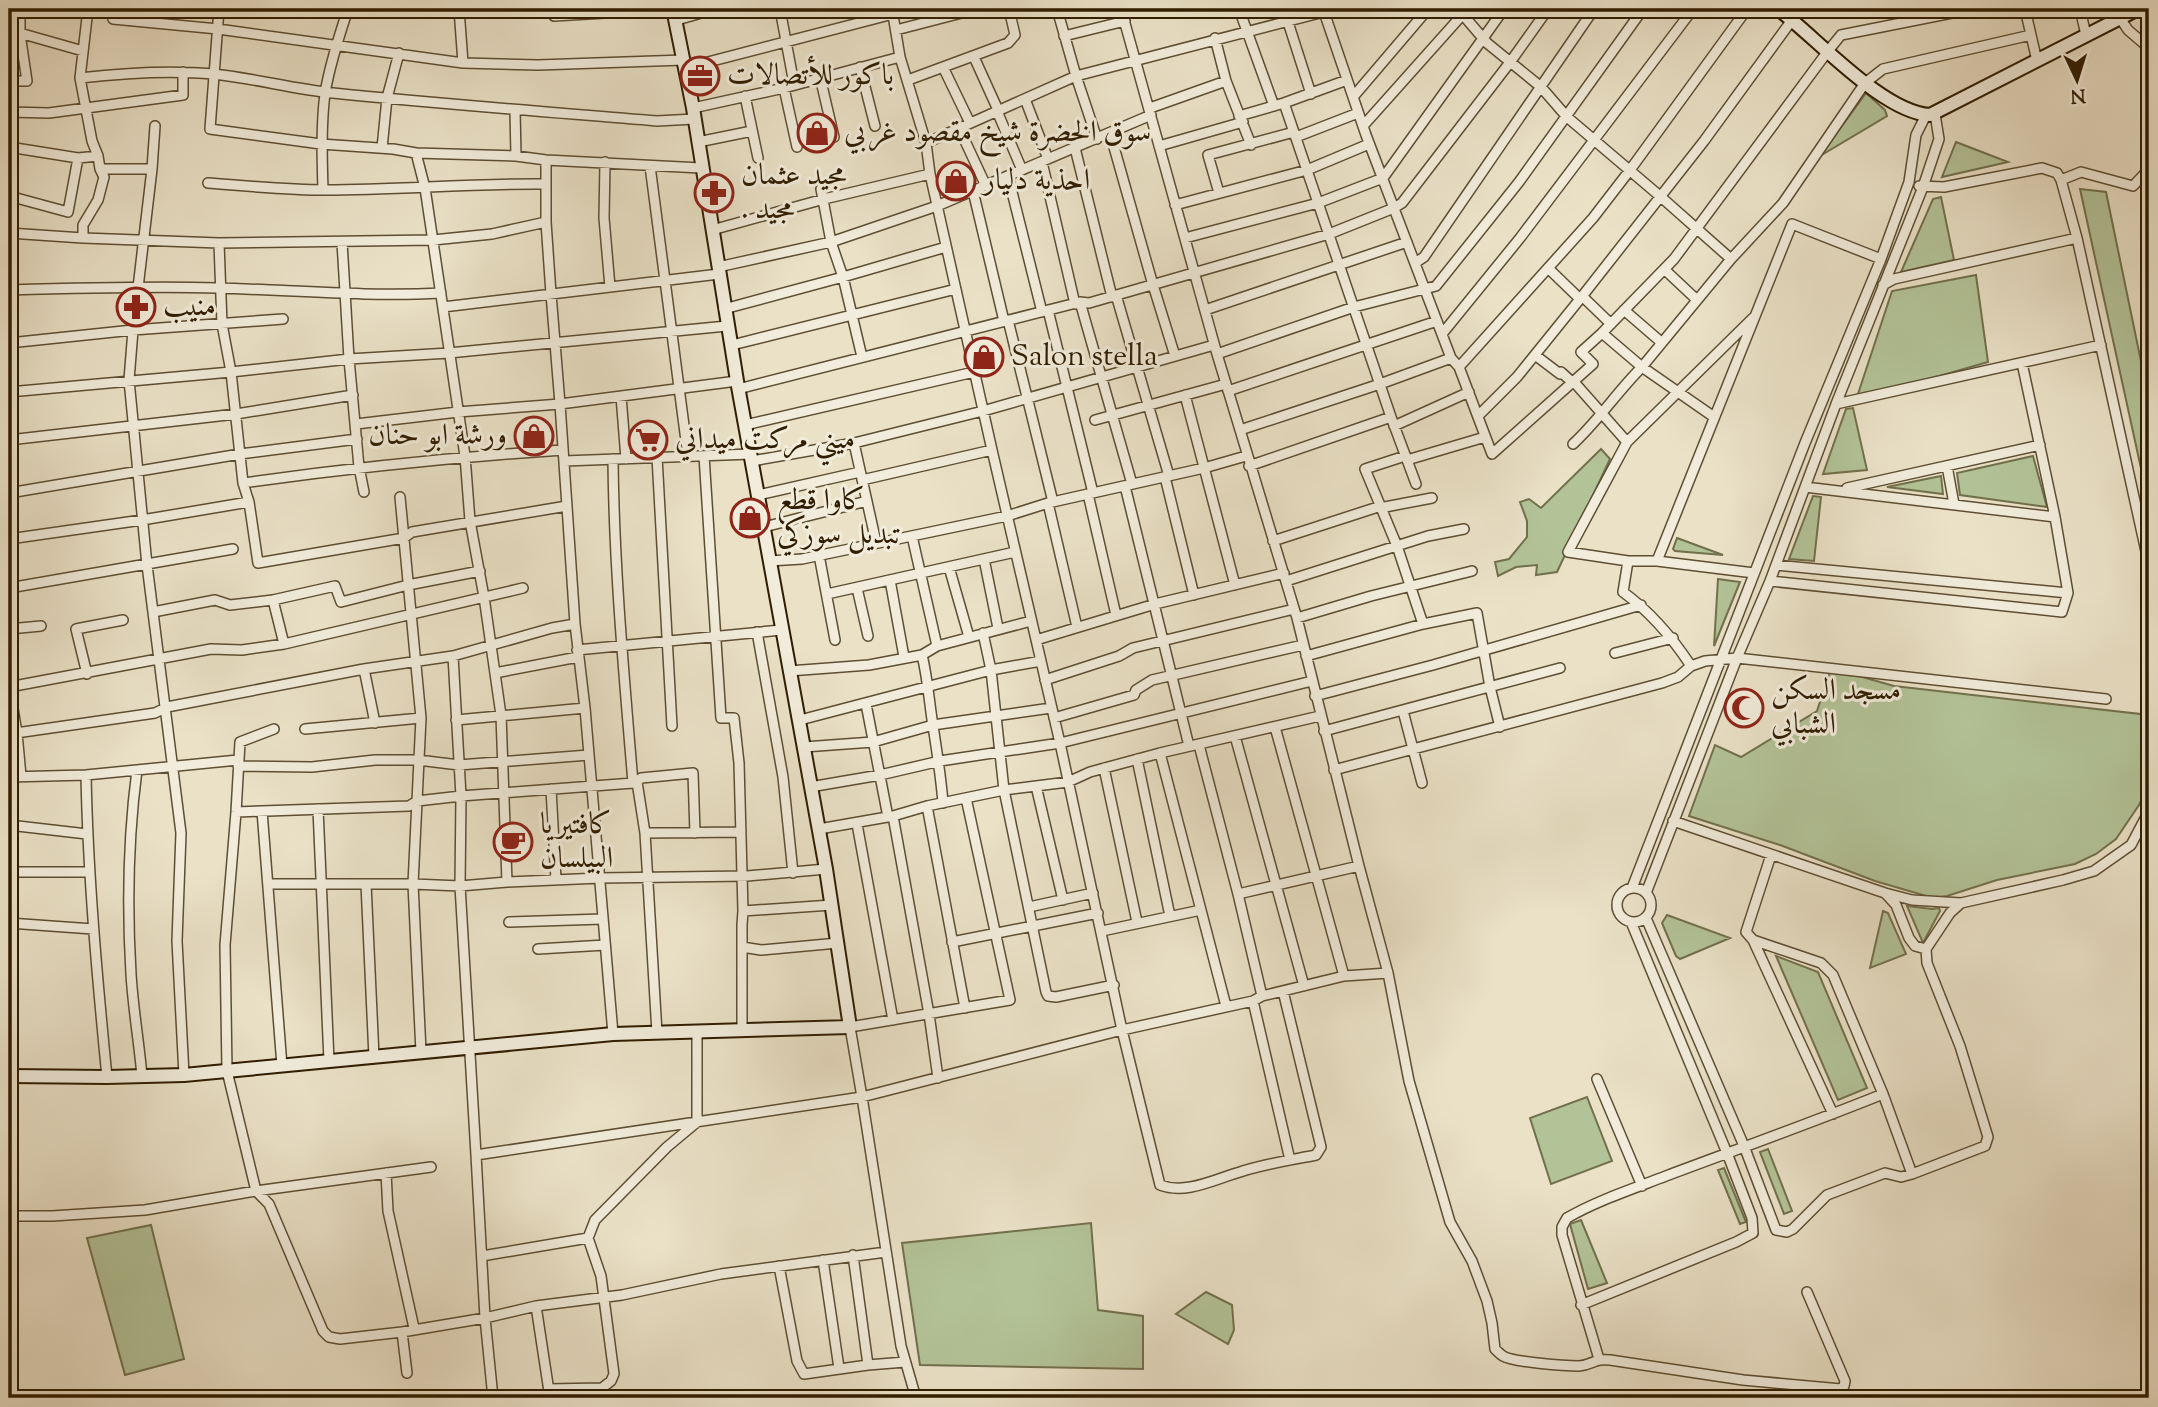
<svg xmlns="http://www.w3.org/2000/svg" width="2158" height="1407" font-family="'Sorts Mill Goudy',Amiri,serif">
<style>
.green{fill:#b3c398;stroke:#72704c;stroke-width:2}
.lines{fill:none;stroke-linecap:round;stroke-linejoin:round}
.street-casing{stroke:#5e4e32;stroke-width:12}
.secondary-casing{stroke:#301d00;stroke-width:16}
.street{stroke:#f1ecdb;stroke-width:9}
.secondary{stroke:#f1ecdb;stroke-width:12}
.labels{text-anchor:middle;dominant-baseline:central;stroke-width:6;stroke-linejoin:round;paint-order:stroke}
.poi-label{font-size:30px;fill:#301d00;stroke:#f1ecdb;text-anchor:start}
</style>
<rect width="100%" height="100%" fill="#eae1c7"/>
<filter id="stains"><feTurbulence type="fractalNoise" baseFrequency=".00286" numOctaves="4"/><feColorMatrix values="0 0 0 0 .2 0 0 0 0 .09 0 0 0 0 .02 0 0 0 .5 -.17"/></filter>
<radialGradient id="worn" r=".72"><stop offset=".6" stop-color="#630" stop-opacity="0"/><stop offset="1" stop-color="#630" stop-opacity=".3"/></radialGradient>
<path class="green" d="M1866 93 1885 110 1887 116 1820 156Z
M1956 142 2008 162 1942 177Z
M2080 189 2106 192 2149 400V505Z
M1941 197 1954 260 1901 272 1933 199Z
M1976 275 1988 362 1856 400 1892 291Z
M1853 408 1867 470 1823 474 1846 409Z
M1601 449 1610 459 1557 572 1536 575 1537 565 1516 567 1498 576 1495 562 1509 559 1527 537V521L1520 502 1529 499 1541 508Z
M2033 456 2047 507 1960 495 1957 473Z
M1941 476 1943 494 1887 487Z
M1813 496 1821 497 1814 561 1789 559Z
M1677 538 1723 555 1675 551 1673 549Z
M1718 579 1740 582 1714 646Z
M1831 668 1894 686 2149 715V785L2139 805 2116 839 2096 854 2075 864 1997 880 1947 896 1933 898 1875 881 1780 845 1689 816 1715 745 1741 757 1817 711Z
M1907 906 1932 909 1939 908 1940 911 1923 943Z
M1883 911 1888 913 1906 954 1870 968Z
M1667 915 1730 938 1680 959 1676 956 1662 923Z
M1776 956 1818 972 1867 1088 1838 1100Z
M1587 1097 1612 1161 1551 1184 1530 1118Z
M1768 1149 1792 1211 1784 1214 1760 1152Z
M1724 1168 1746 1222 1740 1224 1718 1170Z
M1581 1220 1607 1283 1588 1289 1570 1224Z
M1091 1223 1098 1310 1143 1316V1369L920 1365 902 1243Z
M151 1225 184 1359 125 1375 87 1238Z
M1206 1292 1232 1305 1234 1330 1228 1344 1176 1314Z"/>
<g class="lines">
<defs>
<path id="street" d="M219 9 210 129 321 144 393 149 416 153 425 188 465 456 470 521 484 597 501 715 507 882
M398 9 460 13 482 9
M459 9 463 63
M780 9 794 84
M892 9 900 57 926 143 930 174 992 450 1060 743 1122 1030 1160 1185C1186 1195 1215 1179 1240 1172 1264 1164 1291 1160 1316 1155L1321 1147 1283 991
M1057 9 1076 76 1097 139
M1121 9 1217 354 1297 618 1359 866 1388 973 1409 1081 1450 1222 1472 1261 1487 1301 1492 1323 1495 1349C1497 1351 1500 1354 1503 1356 1512 1362 1566 1366 1579 1366 1593 1365 1594 1358 1610 1360L1743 1380 1841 1389 1844 1386 1845 1381 1807 1292
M1239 9 1274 106
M1323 9 1366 135 1451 358 1459 367 1492 454 1593 364 1581 352 1602 333
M1458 9 1487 43 1541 87 1567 117 1661 197 1731 259
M2025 9 2037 61
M2080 9 2086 35
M1123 13 1139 9
M554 16 673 9
M2120 18 2128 30 2149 48
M113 19 218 29 463 63 538 65 684 60
M677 20 715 9
M1288 22 1311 94
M9 30 83 51
M896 30 977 9
M1064 36 1125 21
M1215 38 1226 81 1251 145
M974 57 998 110
M860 67 875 126
M943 67 970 123
M685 68 893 14
M820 77 834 137
M80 78C124 73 168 70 213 74 253 78 293 89 333 93 441 104 549 112 657 121L694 119
M908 80 1008 43 1015 35 1009 9
M9 81H27L20 34V9
M784 88 797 147
M745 96 758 158
M1353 97 1428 9
M1025 99 1048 159
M1284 103 1391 417 1416 484
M693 108 784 88 900 57
M1150 108 1226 81
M515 110 516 156
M997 111 1022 170
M9 112 49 113 183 95V72
M1239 116 1284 103 1347 80
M155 126 152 169 133 330 129 380 147 565 181 833 177 941 184 1075
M1363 126 1463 14
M959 128 986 186
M1110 133 1153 285 1175 356
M1296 137 1358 113
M698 142 752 131
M926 143 1076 76 1335 9
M1159 146 1243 122
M9 147 78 158 98 156
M382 148 387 98 399 53
M1075 148 1112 297
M416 153 516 156 546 160 701 168
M546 160V222L551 294 560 404 575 624 585 708 613 1034
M605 162 604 218 610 287
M1042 162 1075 304
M650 166 688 456
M100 169H152
M1008 176 1042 312
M2061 180 2081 172 2133 186 2149 169
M208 183C247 186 287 190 326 190 399 190 472 183 546 184
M1919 186 1944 187 2042 168 2057 173 2061 180 2077 238 2149 565
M821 189 831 242 843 277 862 357
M323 190C322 158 321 125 325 93 330 64 339 36 348 9
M973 191 1004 321
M1219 193 1208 155 1294 132
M9 196 68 212 78 158
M1175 205 1307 170 1369 144
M712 230 824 199 930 174
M9 233 83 238V225L98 200 104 177 100 169 98 156 92 141 80 78 88 9
M83 238 219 243 433 240 492 234 546 222
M1185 238 1318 203 1383 178 1504 9
M342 242 349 359 359 467 364 492
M1415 263 1424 257 1594 9
M718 267 831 242 937 206 1151 115
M1549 269 1580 299
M1664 269 1697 300
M1883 285 1894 279 2077 238
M9 290C78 288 147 286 217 288 292 290 366 297 441 293
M1116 295 1169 476
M1582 296 1611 324
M1080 302 1132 484
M443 307 719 274
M724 309 843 277 946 247
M1048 310 1093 493
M1205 310 1407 242
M1624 310 1661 342
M1008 320 1053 502
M1442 334 1520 238 1693 9
M9 343 133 330 283 319
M732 345 956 289
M1217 354 1354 307 1436 286 1519 182 1643 9
M1535 355 1560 374 1561 372 1573 383
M1459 367 1593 218 1630 170 1747 9
M1574 382 1627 442 1568 552 1628 561 1623 592C1652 613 1672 637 1691 666
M738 389 1080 302 1089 303 1329 234 1394 208 1402 203 1511 61 1548 9
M1228 391 1437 321
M9 392 231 372 222 324 219 243
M1185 395 1235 585
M621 396 626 459
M1836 404 2101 345
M1479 415 1517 377 1580 299 1704 141 1792 20 1796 9
M1714 417 1642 367 1602 333 1674 259 1828 51 1841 35 1972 9
M1095 420 1226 384
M356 424 458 412 560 404 737 381
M745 425 974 372
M1394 426 1469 392
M1240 430 1380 384 1451 358
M9 440 236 414 353 395
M1627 442 1753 318
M854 443 876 542
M1573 444C1598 421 1617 392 1642 367L1731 259 1783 203 1865 83 1883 69 2031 35
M704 456 721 718H734L739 763 743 911 742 925V1030
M1405 456 1365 469 1397 546 1423 624
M657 457 672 726
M613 459C614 567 624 675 633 783
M1407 460 1485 437
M564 461 751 454
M752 461 854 443 983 411 1214 345
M1249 466 1391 417
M1947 466 1954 504
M1165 477 1194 595
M862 480 992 450
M243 483C350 468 456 457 563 450
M1125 486 1189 746
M1805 487 2055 517
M1847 488 2040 445
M9 493 240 454 357 439
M1088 494 1116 615
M758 495 860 472
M400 497 421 718 413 884 421 1052
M1048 503 1077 627
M567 506 412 532 404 538 258 563 249 502 243 483 231 372 349 359 449 353 727 326
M764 527 867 501
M912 536 937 646
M9 539 142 520 249 502
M1273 541 1381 506 1385 507 1432 498
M819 555 835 640
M984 559 998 628
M769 561 802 559 1007 516 1048 503 1204 468 1246 456
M1628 561H1657L1754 573
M1657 561 1792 224 1881 259
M1776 565 2068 593
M949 567 969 637
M890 580 904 657
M1286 581 1428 536 1464 529
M1770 581 2062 612 2068 593 2055 517 2022 363
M9 588 233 549
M857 588 868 636
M827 594 1015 552
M273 600 284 644
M153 612 215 600 230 605 273 600 335 586 341 602 408 585 480 571
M1297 618 1371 596 1472 571
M9 629 41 626
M757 632 783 777 793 873
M983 633 991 670 1004 790 1046 992 1048 996 1056 997 1114 985
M1036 640 1155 604 1284 573
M577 650 781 630
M1615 653 1673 638
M922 655C928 680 929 701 933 726 937 752 941 777 943 803
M453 656 461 796 460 886 476 1155
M1306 656 1423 624 1477 613 1490 687 1500 727
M364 669 375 723
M789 671 869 665 922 655 937 646 1031 621
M495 673 578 657
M87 674 76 629 123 620
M1045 680 1119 656 1133 648 1294 609
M9 684 17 733 21 776
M9 687 211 649 242 650 284 644 523 588
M1315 696 1433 665 1641 605
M866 704 888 817
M1403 711 1422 783
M1054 718 1134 695 1136 690 1152 680 1303 645
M456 720 585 708
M800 720 991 670 1041 661
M1275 727 1344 976
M274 729 240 742 236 812 225 945 227 1071 256 1191 269 1204 323 1331 329 1337 340 1339 402 1332 485 1318 536 1306 622 1295 721 1274 886 1252
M305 729 421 718
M1324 731 1560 668
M9 734 155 713 167 707 364 669 453 656 552 628 575 624
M1235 736 1304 986
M1199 745 1238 894 1262 996
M804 747 873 742 933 725 1051 708
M1160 753 1226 1006
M1137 759 1170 916
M238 766 312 767 375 760H418L459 765 589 755
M1104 768 1137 922
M137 770C128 838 127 907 131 974 133 1008 139 1042 142 1076
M1334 770 1662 683 1678 677 1691 666 1705 661 1737 658 2106 699
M86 775C88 876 97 976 107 1077
M9 777 86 775 238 760
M637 782 645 833 657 1033
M1036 786 1063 900
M810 787 880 775 940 761 1060 743 1312 681
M551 789 556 880
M927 806 965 1008
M318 809 329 1061
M262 811 282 1066
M236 812 409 806 417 801 461 796 633 783 637 782 641 778 693 773 695 833
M893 816 929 1014 938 1078
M857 824 893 1020
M9 825 87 834
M819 829 893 816 927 806 1004 790 1068 782 1090 772 1160 753 1320 716
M645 833 741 832
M1771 855 1746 932 1753 940 1821 963 1833 975 1883 1094 1912 1174
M9 872H89
M269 884H413L460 886 507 882 600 878 747 876 826 869
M366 884 374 1057
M1617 905a17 17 0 1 1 34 0a17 17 0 1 1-34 0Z
M1632 888 1805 443 1881 259 1909 182 1916 135 1926 115
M1646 893 1737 658 1770 581 1836 404 1923 187 1939 139 1935 114
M1885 893 1912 900 1961 903 2063 880 2094 871 2131 845 2149 811
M1238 894 1359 866
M1029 907 1093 893
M743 911 832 905
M1646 918 1744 1146 1776 1230 1787 1232 1793 1229 1827 1195 1885 1173 1901 1177 1912 1174 1985 1146 1988 1137 1960 1046 1927 963 1926 949 1915 946 1909 938 1896 905 1885 893 1673 821
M509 922 603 919
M9 923 93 929
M1102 931 1201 910
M1753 940 1833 1114
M952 942 1098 913
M742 947 761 950 838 943
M538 949 605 945
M1926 949 1950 913 1961 903
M1253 1001 1290 1160
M1597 1079 1642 1186
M386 1173 388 1211 414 1328
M9 1216H52L145 1210 256 1191 431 1167
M588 1238 595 1220 667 1147 697 1122V1032
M853 1255 868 1365
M482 1256 588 1238 601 1276 614 1374 611 1381 602 1388 549 1389
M823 1260 839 1368
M779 1266 797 1361 804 1374 868 1365 905 1362
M1581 1305 1736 1242 1753 1233 1752 1218 1727 1153 1631 922
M536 1306 550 1398
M402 1332 407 1373
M1599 1359 1562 1235V1227L1567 1218C1596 1201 1635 1188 1666 1176 1738 1149 1811 1123 1883 1094
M493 1398 485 1318 476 1155 862 1097 850 1027 1010 1000 966 798
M916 1398 901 1346 862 1097 1122 1030 1253 1001 1262 996 1344 976 1388 973"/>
<path id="secondary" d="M1778 9C1817 38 1882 112 1930 115L2138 9
M9 1076 107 1077 184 1075 613 1034 850 1027 826 869 737 381 693 108 673 9"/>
</defs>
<use href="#street" class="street-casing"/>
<use href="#secondary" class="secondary-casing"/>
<use href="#street" class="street"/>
<use href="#secondary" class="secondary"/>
</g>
<defs>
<symbol id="office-ring" viewBox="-11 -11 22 22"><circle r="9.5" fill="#f1ecdb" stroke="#8f2418" stroke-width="1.5"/><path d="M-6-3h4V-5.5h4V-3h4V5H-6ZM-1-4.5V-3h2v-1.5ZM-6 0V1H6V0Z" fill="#8f2418"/></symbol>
<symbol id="shop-ring" viewBox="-11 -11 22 22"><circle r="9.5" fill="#f1ecdb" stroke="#8f2418" stroke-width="1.5"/><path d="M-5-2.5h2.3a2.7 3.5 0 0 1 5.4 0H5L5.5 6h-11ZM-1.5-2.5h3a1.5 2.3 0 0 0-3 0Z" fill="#8f2418"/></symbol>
<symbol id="pharmacy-ring" viewBox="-11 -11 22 22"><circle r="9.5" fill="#f1ecdb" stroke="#8f2418" stroke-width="1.5"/><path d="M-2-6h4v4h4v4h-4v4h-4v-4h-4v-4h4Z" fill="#8f2418"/></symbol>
<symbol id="supermarket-ring" viewBox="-11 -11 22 22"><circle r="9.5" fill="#f1ecdb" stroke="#8f2418" stroke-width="1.5"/><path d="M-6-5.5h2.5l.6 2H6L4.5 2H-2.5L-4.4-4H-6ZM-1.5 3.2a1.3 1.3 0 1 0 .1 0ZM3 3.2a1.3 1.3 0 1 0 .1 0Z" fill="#8f2418"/></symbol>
<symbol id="mosque-ring" viewBox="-11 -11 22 22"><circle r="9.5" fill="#f1ecdb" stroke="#8f2418" stroke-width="1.5"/><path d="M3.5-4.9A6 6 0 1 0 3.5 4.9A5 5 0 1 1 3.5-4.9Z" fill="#8f2418"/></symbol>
<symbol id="cafe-ring" viewBox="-11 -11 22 22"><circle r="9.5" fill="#f1ecdb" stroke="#8f2418" stroke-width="1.5"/><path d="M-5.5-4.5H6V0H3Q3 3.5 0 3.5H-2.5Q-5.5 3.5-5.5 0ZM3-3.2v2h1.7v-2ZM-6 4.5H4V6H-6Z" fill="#8f2418"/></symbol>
</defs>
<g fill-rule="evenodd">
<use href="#office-ring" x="678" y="54" width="44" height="44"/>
<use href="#shop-ring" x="795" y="111" width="44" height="44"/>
<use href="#shop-ring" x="934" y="159" width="44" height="44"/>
<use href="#pharmacy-ring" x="692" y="171" width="44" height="44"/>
<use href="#pharmacy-ring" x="114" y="285" width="44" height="44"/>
<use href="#shop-ring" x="962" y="335" width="44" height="44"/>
<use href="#shop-ring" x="512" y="414" width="44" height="44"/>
<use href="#supermarket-ring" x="626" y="418" width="44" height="44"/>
<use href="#shop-ring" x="728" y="496" width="44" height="44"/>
<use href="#mosque-ring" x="1722" y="686" width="44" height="44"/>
<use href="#cafe-ring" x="491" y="820" width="44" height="44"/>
</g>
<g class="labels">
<g class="poi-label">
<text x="727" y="76">باكور للأتصالات</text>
<text x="844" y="133">سوق الخضرة شيخ مقصود غربي</text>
<text x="741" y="176">مجيد عثمان<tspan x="741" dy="34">. مجيد</tspan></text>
<text x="983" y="181">احذية دليار</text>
<text x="163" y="307">منيب</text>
<text x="1011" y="357">Salon stella</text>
<text x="507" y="436" text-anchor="end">ورشة ابو حنان</text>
<text x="675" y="440">ميني مركت ميداني</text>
<text x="777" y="501">كاوا قطع<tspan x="777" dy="34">تبديل سوزكي</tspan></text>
<text x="1771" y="691">مسجد السكن<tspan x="1771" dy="34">الشبابي</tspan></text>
<text x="540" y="825">كافتيريا<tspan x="540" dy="34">البيلسان</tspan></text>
</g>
</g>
<rect width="2158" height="1407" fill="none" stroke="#eae1c7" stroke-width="35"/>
<rect x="10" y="10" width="2137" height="1386" fill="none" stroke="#301d00" stroke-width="3.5"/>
<rect x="18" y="18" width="2123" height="1372" fill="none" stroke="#301d00" stroke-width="2"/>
<g transform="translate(2077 80) rotate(176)" stroke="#f1ecdb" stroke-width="5" paint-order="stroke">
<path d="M0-5L12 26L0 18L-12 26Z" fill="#301d00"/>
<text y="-10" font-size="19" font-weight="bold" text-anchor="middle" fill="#301d00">N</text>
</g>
<rect width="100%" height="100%" filter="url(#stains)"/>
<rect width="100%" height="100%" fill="url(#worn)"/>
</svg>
